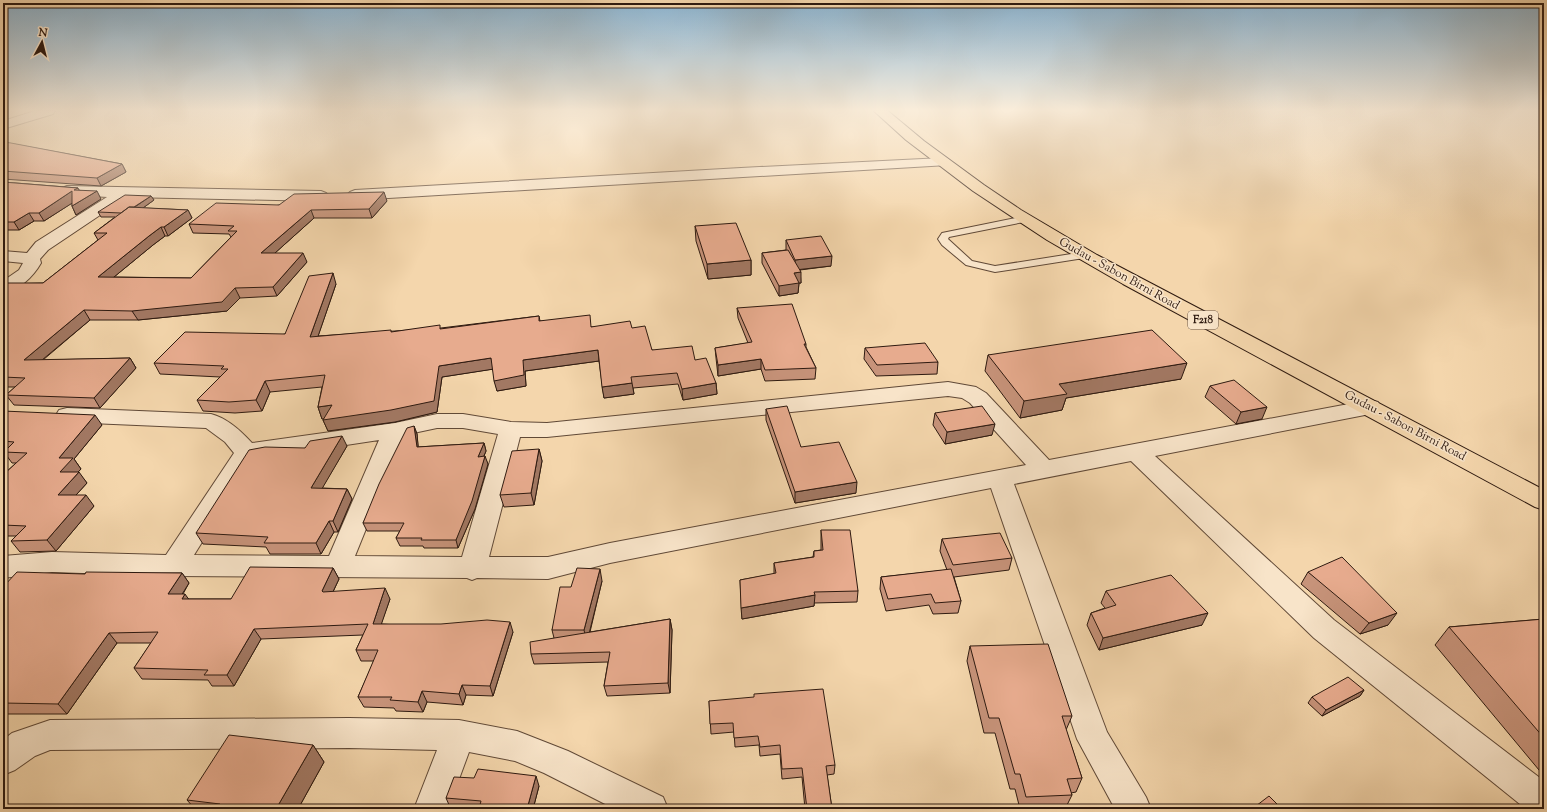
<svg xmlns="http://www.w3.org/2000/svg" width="1547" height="812" font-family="'Sorts Mill Goudy',serif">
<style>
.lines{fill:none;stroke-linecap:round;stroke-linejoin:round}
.service-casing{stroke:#604937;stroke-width:2}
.minor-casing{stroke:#604937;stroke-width:2}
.tertiary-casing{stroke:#604937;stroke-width:2}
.primary-casing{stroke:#2e1a10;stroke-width:2}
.service{fill:#f8e4c9;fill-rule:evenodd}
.minor{fill:#f8e4c9;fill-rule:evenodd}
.tertiary{fill:#f8e4c9;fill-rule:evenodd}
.primary{fill:#f4d6ac;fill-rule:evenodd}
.wall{fill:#c7937a;stroke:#2e1a10}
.shaded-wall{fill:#a27863;stroke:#2e1a10}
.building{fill:#e7ab8e;stroke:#2e1a10}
.labels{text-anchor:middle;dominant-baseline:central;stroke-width:3;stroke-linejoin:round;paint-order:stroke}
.shield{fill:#f8e4c9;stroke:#6b5748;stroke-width:1}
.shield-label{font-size:11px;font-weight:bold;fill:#2e1a10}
.street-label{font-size:12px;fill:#2e1a10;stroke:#f8e4c9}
</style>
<rect width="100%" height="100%" fill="#f4d6ac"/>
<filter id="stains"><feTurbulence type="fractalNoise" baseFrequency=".005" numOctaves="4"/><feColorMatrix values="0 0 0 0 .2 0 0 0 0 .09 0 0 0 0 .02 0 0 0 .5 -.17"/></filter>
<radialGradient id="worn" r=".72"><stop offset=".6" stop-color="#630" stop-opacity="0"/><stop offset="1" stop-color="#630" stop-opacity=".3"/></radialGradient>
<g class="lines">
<defs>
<path id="service" d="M1026 216 1030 219 1029 221 949 237 948 239 972 261 995 266 1084 252 1089 255 1084 258 995 272 966 265 942 245 938 239 942 233Z"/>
<path id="minor" d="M943 158 948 159 950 162 948 165 355 200 350 198 347 195 350 192 355 190 741 168Z
M67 186 321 191 326 193 329 196 326 199 321 201 127 197 48 250 40 259 41 263C33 277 19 290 3 294V281L19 270 23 263 3 261V251L27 253 36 242 107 197 62 194 59 191 62 188Z
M948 382 976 387 986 393 1049 460 1370 400 1378 402 1381 407 1378 412 1370 414 1155 456 1334 620 1544 781V809H1526L1314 638 1131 461 1014 484 1107 732 1146 797 1151 809H1115L1077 739 991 488 610 563 548 579 477 578 472 580 467 578 173 576 52 572 3 578V556L52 552 166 555 234 453 225 442 206 428 67 422 59 420 56 415 59 410 67 408 211 414C227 418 241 431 252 443L395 423 437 414H463L511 422 547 423ZM948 396 962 398 970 403 1026 465 610 543 548 557H489L520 437H547ZM437 428H463L498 434 462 557 355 556 404 435ZM379 440 329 556 194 555 254 459Z
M349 718 459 720 517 731 568 751 663 797 668 809H615L544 773 515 761 469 752 448 809H414L437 750 349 748 50 750 35 756 15 770 3 775V740L12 733 50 720Z"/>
<path id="tertiary" d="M35 111H55L53 114 3 129V121Z"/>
<path id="primary" d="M874 111H888L924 141 984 185 1021 210 1097 255 1544 490V510L1535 507 1123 284 1047 240 973 191 906 140Z"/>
</defs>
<use href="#service" class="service-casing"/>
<use href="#minor" class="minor-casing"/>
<use href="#tertiary" class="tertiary-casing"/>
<use href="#primary" class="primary-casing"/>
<use href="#service" class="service"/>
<use href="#minor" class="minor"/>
<use href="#tertiary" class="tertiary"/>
<use href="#primary" class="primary"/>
</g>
<path class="wall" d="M3 142 122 164 126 172 101 186 3 179Z
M3 182 78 188 79 190 101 199 76 215 72 206V203L44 221H34L19 230H3Z
M151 196 154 200 143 208 188 210 192 218 168 236H165L153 245 114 277 191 278 231 237 229 234 193 233 189 224 279 205 387 201 372 218H314L275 253 307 262 277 296 240 298 227 311 138 320H90L43 360 130 358 136 368 100 408 14 405 6 395 15 387H3V284L43 283 98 240 94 233 115 217H101L98 212Z
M695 226 751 260V275L708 279 696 241Z
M786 240 831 266 800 270 801 283H799L798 293 779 296 762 263V253L786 250Z
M336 284 318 336 441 328 539 316 540 321 592 327 632 328 652 350 695 360 716 383 717 394 683 400 678 384 633 388 634 394 604 398 599 361 525 371 526 386 497 391 493 369 442 377 437 412 395 422 328 431 323 420 324 418 322 419 318 407 322 387 270 392 262 411 235 413 203 411 197 400 220 377 160 374 154 363 285 334Z
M737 308 806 344V347L816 368 815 379 765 381 761 369 718 376 716 358 715 348 748 343 738 318Z
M865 348 938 362 937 374 876 376 864 359Z
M988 355 1181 379 1066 398 1062 410 1020 418 985 371Z
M1210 386 1262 419 1236 424 1205 397Z
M766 409 801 447 856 493 795 503 766 420Z
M3 411 102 425 74 459 81 469 78 472 87 483 76 495 94 506 56 551 20 552 11 541 16 536H3V475L16 463H12L4 452H5H3Z
M935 413 992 435 945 444 933 425Z
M414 426 417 434 418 447 484 443 486 451 484 456 488 464 475 509 458 548H424L423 546H400L396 538 400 531H367L363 523Z
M347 446 322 488 347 489 352 499 338 532H334L321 554H270L266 547 203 544 196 533 305 448Z
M539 449 542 461 534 505 504 507 500 495Z
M821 530 858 591 857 602 814 603V606L742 619 740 580 774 574V563L813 557 814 551 821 550Z
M942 539 1012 558 1009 570 954 577 961 601 958 613 933 614 929 605 886 611 880 589 881 577 947 570 940 551Z
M333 568 339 579 333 592 390 599 381 624 513 632 493 696 466 695 463 705 427 702 423 712 396 711 394 708 364 707 358 697 374 661H361L356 650 363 635 261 639 234 686H212L208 680 142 679 134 668 151 643H117L67 714H3V587L85 574 182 573 189 583 183 594 189 599H231Z
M1308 572 1388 625 1360 634 1301 584Z
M602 581 590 632 670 619 672 630 670 693 607 696 604 686 608 662 534 664 531 654 554 638 552 630 571 587Z
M1106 591 1202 625 1099 650 1087 625 1091 613 1105 608 1101 603Z
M1544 619V776L1435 645 1449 627Z
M970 646 1072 716 1066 730 1082 778 1076 792 1071 793 1072 795 1065 809H1020L1015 789H1010L995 733H984L967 661Z
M1364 690 1360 696 1322 716 1308 703 1312 697Z
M709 701 835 765 834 774 827 775 832 809H805L802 777 782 779 780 754 760 756 759 745 735 747 734 732 711 734Z
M313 745 324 762 298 809H195L187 800Z
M539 786 533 809H471L450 807 446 798Z"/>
<path class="shaded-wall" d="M122 164 126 172 101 186 97 178Z
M72 191 77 200 44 221 39 213Z
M97 191 101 199 76 215 72 206Z
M384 192 387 201 372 218 369 209Z
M151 196 154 200 129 218 126 213Z
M188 210 192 218 168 236 164 227Z
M311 210 314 218 265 262 261 253Z
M29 213 34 221 19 230 14 222Z
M161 227 165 236 153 245 103 286 98 277 149 236Z
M303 253 307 262 277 296 273 287Z
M832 256 831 266 795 270V260Z
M751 260V275L708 279 707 264Z
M801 272V283H799L798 293 779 296V286L794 273Z
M333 273 336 284 314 348 310 337Z
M235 288 240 298 227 311 138 320 132 311Z
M84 310 90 320 30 370 24 360Z
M598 350 599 361 525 371 526 386 497 391 494 381 523 360Z
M130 358 136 368 100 408 94 398Z
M491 358 494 369 442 377 437 412 395 422 328 431 323 420 439 366Z
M761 359V369L718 376V365Z
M1187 363 1181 379 1066 398 1062 410 1020 418 1024 401 1059 384Z
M265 381 270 392 262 411 256 400Z
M632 383 634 394 604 398 602 387Z
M716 383 717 394 683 400 682 389Z
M332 405 337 417 322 419 318 407Z
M1267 407 1262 419 1236 424 1241 412Z
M95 415 102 425 74 459 81 469 68 483 60 472 59 458Z
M995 424 992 435 945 444 947 432Z
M414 426 417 434 419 455 417 447Z
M342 436 347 446 316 499 311 488Z
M484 443 486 451 480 465 478 457Z
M539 449 542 461 534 505 531 493Z
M485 456 488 464 475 509 458 548 456 540Z
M79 472 87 483 66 506 58 495Z
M857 482 856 493 795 503V492Z
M347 489 352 499 338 532 333 521Z
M86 495 94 506 56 551 47 540Z
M329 521 334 532 321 554 316 543Z
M333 568 339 579 328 602 322 591Z
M600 569 602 581 587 642 584 630Z
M182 573 189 583 176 604 168 594Z
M385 588 390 599 378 634 373 624Z
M185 594 192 604 182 599Z
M815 595 814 606 742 619 741 608Z
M1208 613 1202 625 1099 650 1103 638Z
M1397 613 1388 625 1360 634 1369 623Z
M670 619 672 630 670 693 668 683Z
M510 622 513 632 493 696 490 686Z
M254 629 261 639 234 686 227 675Z
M109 633 117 643 67 714 58 704Z
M462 685 466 695 463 705 459 694Z
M1364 690 1360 696 1322 716 1326 710Z
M422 691 427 702 423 712 418 702Z
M313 745 324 762 298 809H276Z
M536 776 539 786 533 809H527Z"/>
<path class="building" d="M3 142 11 143 122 164 97 178 3 171Z
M3 182 78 188 74 190 97 191 72 206V191L39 213H29L14 222H3Z
M384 192 369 209 311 210 261 253H303L273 287 235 288 222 302 132 311 84 310 24 360 130 358 94 398 6 395 25 378 3 377V284L6 283H43L107 233H94L129 207 188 210 164 227H161L149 236 98 277 191 278 237 231H228L234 226 189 224 216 203 279 205 294 194Z
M125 195 151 196 134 207H129L121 213 98 212Z
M736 223 751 260 707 264 695 226Z
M821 236 832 256 795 260 786 240Z
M788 250 801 272 794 273 799 283 779 286 762 253Z
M333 273 310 337 391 330V332L440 325V329L539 316V321L590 315 591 327 630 321 632 328 645 326 652 350 692 346 695 360 706 358 716 383 682 389 677 373 631 377 632 383 602 387 598 350 523 360 524 375 494 381 491 358 439 366 434 401 391 410 323 420 332 405 318 407 325 375 265 381 256 400 229 402 197 400 228 369H221L224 366 154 363 185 332 285 334 309 276Z
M792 304 806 344H804L816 368 765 370 761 359 718 365 715 348 752 342 737 308Z
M1152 330 1187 363 1059 384 1067 394 1024 401 988 355Z
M925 343 938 362 877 365 865 348Z
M1234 380 1267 407 1241 412 1210 386Z
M787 406 801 447 839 442 857 482 795 492 766 409Z
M982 406 995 424 947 432 935 413Z
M3 411 95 415 59 458H73L60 472H79L58 495H86L47 540 11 541 26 526 3 525V475L27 453 4 452 14 442 3 441Z
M414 426 417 447 484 443 478 457 485 456 472 501 456 540H421L422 538H396L404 523H363L379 484 407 428Z
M342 436 311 488 347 489 333 521H329L316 543H264L268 537 196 533 249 450 265 447 305 448 310 441Z
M539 449 531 493 500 495 512 451Z
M821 530H850L858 591 814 592 815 595 741 608 740 580 776 573 774 563 814 557V551L823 550Z
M1000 533 1012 558 953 565 942 539Z
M1342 557 1397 613 1369 623 1308 572Z
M250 567 333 568 322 591 323 592 385 588 373 624H441L487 620 510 622 490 686 462 685 459 694 422 691 418 702 390 700 392 697H358L378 650H356L368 624 254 629 227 675H204L208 670 134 668 158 632 109 633 58 704 3 703V587L17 572 85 574 86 572 182 573 168 594H185L182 599H231Z
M577 568 600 569 584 630H552L560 587H571Z
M951 569 961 601 935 603 931 594 888 599 881 577Z
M1171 575 1208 613 1103 638 1091 613 1116 605 1106 591Z
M670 619 668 683 604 686 610 652 531 654 530 642Z
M1544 619V738L1449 627Z
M1048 644 1072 716H1062L1082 778 1067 779 1072 795 1026 797 1020 774H1015L999 718H989L970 646Z
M1348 677 1364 690 1326 710 1312 697Z
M823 689 835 765 826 766 832 809H807L802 768 782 769 780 745 760 747 758 736 734 738 733 723 710 724 709 701 754 697V694Z
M229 735 313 745 276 809H217L220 804 187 800Z
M478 769 536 776 527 809H479L481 801 446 798 454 777 474 778Z
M1269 796 1282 809H1252Z
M590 806 614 808V809H589Z"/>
<linearGradient id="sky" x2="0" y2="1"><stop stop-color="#8bb5d3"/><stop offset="0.49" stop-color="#faedda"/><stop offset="1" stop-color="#faedda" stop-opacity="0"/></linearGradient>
<rect width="1547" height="225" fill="url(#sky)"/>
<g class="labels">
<rect class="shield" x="1188" y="311" width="30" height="18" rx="3"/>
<g class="shield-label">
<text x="1203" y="320">F218</text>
</g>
<g class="street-label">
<text transform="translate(1119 274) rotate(29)">Gudau - Sabon Birni Road</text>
<text transform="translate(1405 426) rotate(28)">Gudau - Sabon Birni Road</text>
</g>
</g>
<rect width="1547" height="812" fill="none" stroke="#f4d6ac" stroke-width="16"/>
<rect x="4" y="4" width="1539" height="804" fill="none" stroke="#2e1a10" stroke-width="2"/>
<rect x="8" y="8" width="1531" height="796" fill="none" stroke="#2e1a10"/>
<g transform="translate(42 42) rotate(7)" stroke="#f8e4c9" stroke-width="3" paint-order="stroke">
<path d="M0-3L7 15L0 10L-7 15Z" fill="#2e1a10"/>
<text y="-6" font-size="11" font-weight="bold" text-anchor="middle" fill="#2e1a10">N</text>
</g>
<rect width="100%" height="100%" filter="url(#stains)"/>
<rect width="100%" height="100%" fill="url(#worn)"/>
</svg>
